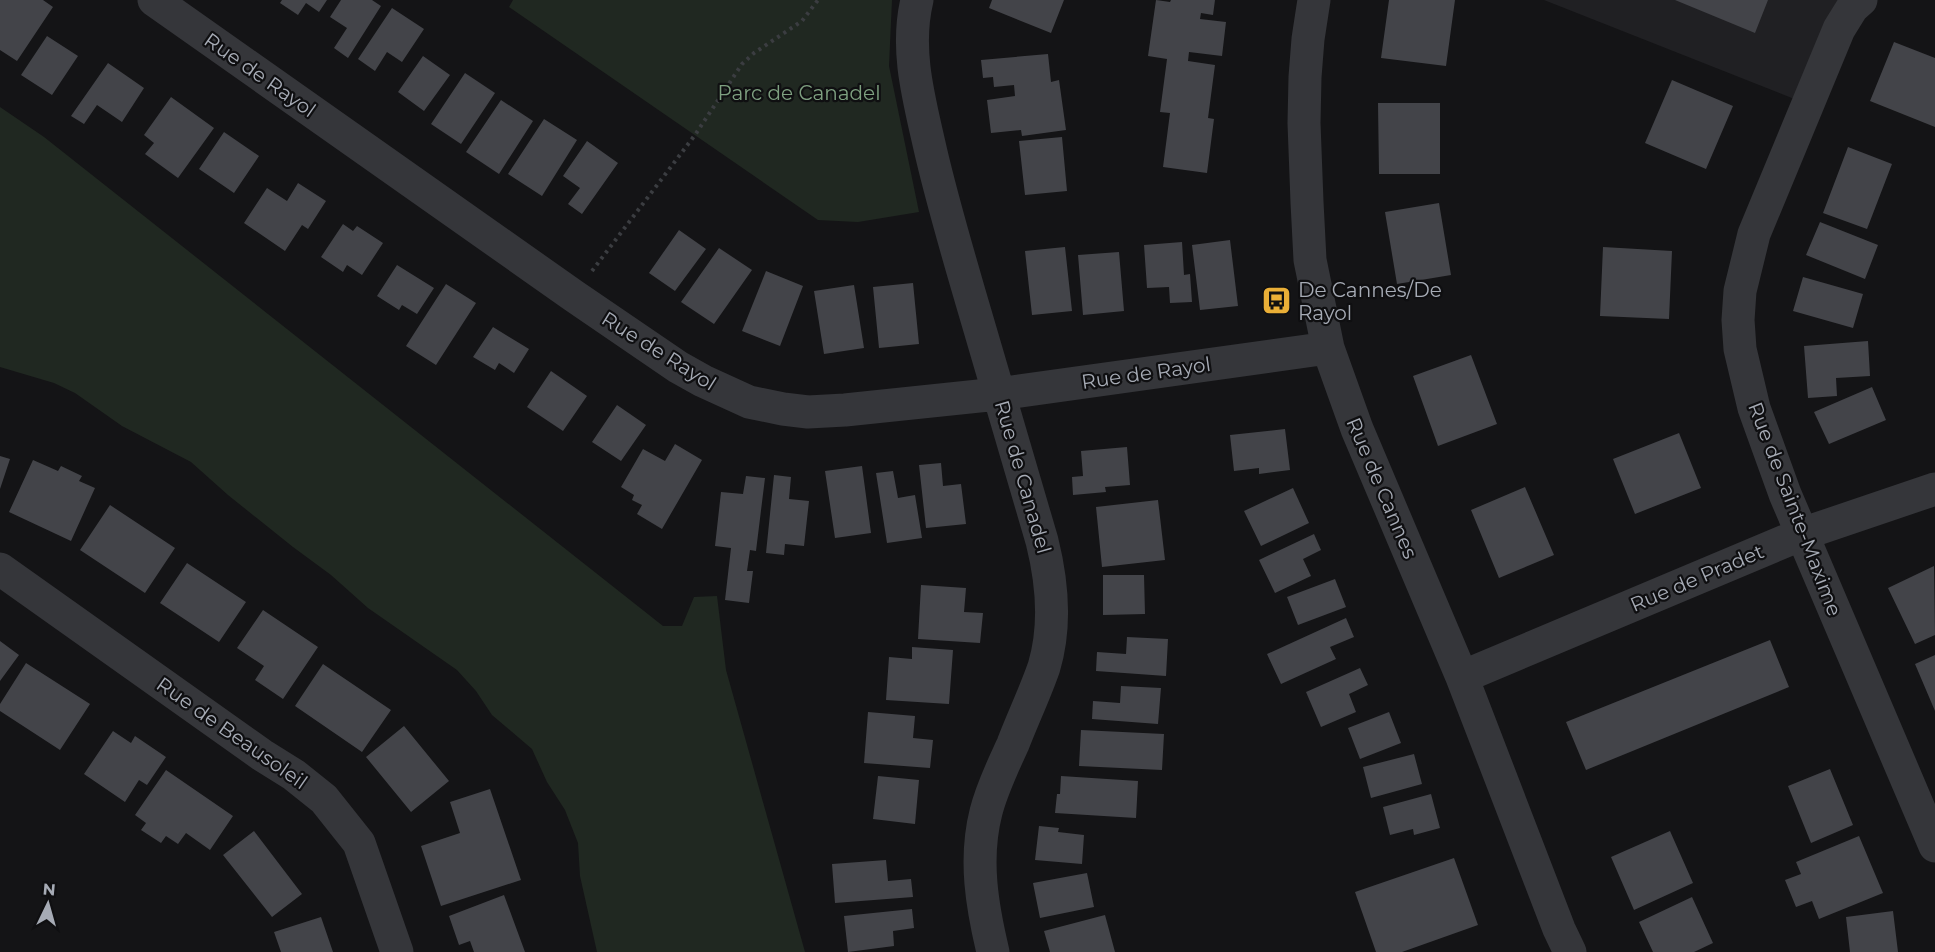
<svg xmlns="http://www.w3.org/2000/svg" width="1935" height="952" font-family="Montserrat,sans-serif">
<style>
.built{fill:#202023}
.green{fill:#202821}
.building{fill:#434449}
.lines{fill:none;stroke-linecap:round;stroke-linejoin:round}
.path{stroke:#3b3d41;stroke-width:4;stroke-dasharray:3 4.5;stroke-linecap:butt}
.minor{stroke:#35363a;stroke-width:33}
.labels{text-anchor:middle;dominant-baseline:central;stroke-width:4.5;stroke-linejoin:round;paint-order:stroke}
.street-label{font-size:20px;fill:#a6abb5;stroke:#0f0f11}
.park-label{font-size:20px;fill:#7ea080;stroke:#0f0f11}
.poi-label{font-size:20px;fill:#a6abb5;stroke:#0f0f11;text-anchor:start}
</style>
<rect width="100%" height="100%" fill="#141416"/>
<path class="built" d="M1544 0H1847L1807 104Z"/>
<path class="green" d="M513 0H892L889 66 919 212 858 222 818 220 509 7Z
M0 107 44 137 663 626H682L694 597 717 596 726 670 805 952H597L580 876 578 843 565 810 547 782 532 749 492 715 476 691 457 670 368 608 331 575 293 547 228 495 191 462 122 426 75 393 54 383 0 367Z"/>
<path class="building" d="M0 0H43L53 7 17 61 0 50Z
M282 0H327L319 12 306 3 298 15 280 3Z
M341 0H372L381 6 348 58 334 48 347 28 330 17Z
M992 0H1064L1051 33 989 8Z
M1156 0 1170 2 1171 0H1215L1213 15 1201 13 1200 19 1226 22 1222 56 1189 52 1188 61 1215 65 1208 118 1214 119 1207 173 1163 167 1170 113 1160 112 1167 59 1148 56Z
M1389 0H1455L1446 66 1381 58Z
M1675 0H1768L1755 33Z
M392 8 424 29 402 62 387 52 375 71 358 59Z
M47 36 78 56 52 95 21 75Z
M1894 42 1935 58V127L1870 101Z
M1048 54 1051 82 1059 80 1066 130 1022 136 1021 130 991 133 987 100 1015 96 1014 85 994 87 993 77 983 78 981 60Z
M423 56 450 75 424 111 398 92Z
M108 63 144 88 122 122 97 105 84 124 71 116Z
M465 73 495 93 461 144 431 124Z
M1672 80 1733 106 1706 169 1645 143Z
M171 97 214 128 178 178 145 154 154 143 144 135Z
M501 100 533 121 499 174 466 152Z
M1378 103H1440V174H1379Z
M544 119 577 140 542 196 508 174Z
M224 132 259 156 234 193 199 169Z
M1062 137 1067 191 1025 195 1019 141Z
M587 141 618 163 582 214 568 204 580 188 563 176Z
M1848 147 1892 164 1867 229 1823 213Z
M298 183 326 201 308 229 302 225 285 251 244 223 267 188 287 201Z
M1439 203 1451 275 1397 284 1385 212Z
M1820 222 1878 245 1865 279 1806 255Z
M343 224 353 231 357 226 383 243 362 275 347 265 343 272 321 257Z
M679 230 706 249 675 291 649 273Z
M1230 240 1238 306 1200 310 1192 245Z
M1182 242 1184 275 1190 274 1192 302 1170 303 1169 287 1147 288 1144 245Z
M1065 247 1072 311 1032 315 1025 251Z
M1603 247 1672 251 1669 319 1600 316Z
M719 248 752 270 714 324 681 302Z
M1119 252 1124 311 1083 315 1078 255Z
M397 265 434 288 417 314 402 305 399 310 377 296Z
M766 271 803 286 780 346 742 331Z
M1803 277 1863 294 1853 328 1793 311Z
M913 283 919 344 879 348 873 287Z
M446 284 476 303 436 365 406 346Z
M854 285 864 348 824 354 814 291Z
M493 327 529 349 514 373 499 363 495 370 473 357Z
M1868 341 1870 376 1836 378 1837 396 1808 398 1804 346Z
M1471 355 1497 424 1438 446 1413 376Z
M551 371 587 396 563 431 527 407Z
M1872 387 1886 420 1829 444 1814 412Z
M617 405 646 425 621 461 592 442Z
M1285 429 1290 470 1259 474V468L1234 471 1230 435Z
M1679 433 1701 488 1635 514 1613 459Z
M675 444 702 460 662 529 637 514 642 505 632 500 634 495 621 487 643 449 665 461Z
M1127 447 1130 485 1105 487 1106 492 1073 495 1072 477 1083 476 1081 451Z
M0 456 10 459 0 489Z
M33 460 58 471 61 466 82 476 79 481 95 488 71 541 9 512Z
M941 463 943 486 961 484 966 524 926 528 919 465Z
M862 466 871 533 835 538 825 471Z
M893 471 898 498 915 495 922 538 887 543 876 473Z
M774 475 791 477 789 499 809 501 804 546 785 544 784 555 766 553Z
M746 476 765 478 756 551 750 550 747 571H753L749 603 725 600 731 548 715 546 721 492 743 494Z
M1525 487 1554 555 1499 578 1471 510Z
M1293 488 1309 523 1261 546 1244 511Z
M1158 500 1165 560 1102 567 1096 507Z
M110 505 175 548 145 593 80 550Z
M1314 534 1321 550 1303 559 1311 576 1275 593 1259 560Z
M187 563 246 602 219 642 160 603Z
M1934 566 1935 635 1915 644 1888 588Z
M1103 575H1144L1145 614 1103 615Z
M1335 579 1346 607 1298 625 1287 597Z
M921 585 966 588 964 612 983 613 980 643 918 639Z
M263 610 318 647 283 699 255 680 264 666 237 648Z
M1346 618 1354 637 1330 647 1336 659 1281 684 1267 654Z
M1127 637 1168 639 1166 676 1096 671 1097 652 1126 654Z
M1770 640 1789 687 1586 770 1566 722Z
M0 641 19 655 0 681Z
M912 647 953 650 949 704 886 700 889 657 912 659Z
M1935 655V711L1915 664Z
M26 663 90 704 60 750 0 711V704Z
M323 664 391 710 362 752 295 706Z
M1360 668 1368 685 1349 694 1356 712 1321 727 1306 692Z
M1121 686 1161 688 1158 724 1092 719 1093 701 1120 703Z
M868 712 915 716 913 738 933 740 930 768 864 763Z
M1389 712 1401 743 1360 759 1348 728Z
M404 726 449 781 411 812 366 757Z
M1081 730 1164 734 1162 770 1079 766Z
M113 731 131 743 135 736 166 757 147 785 139 780 125 802 84 774Z
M1414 754 1422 784 1371 798 1363 767Z
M1830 769 1853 825 1811 843 1788 786Z
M166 770 233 816 210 850 186 833 178 844 166 836 161 843 141 830 146 823 135 815Z
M878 776 919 780 915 824 873 819Z
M1061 776 1138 781 1136 818 1055 813 1057 794H1060Z
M490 789 521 880 441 906 421 846 460 833 450 802Z
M1431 794 1440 828 1414 835 1413 829 1390 835 1383 807Z
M1039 826 1059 828 1058 832 1084 835 1082 864 1035 860Z
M254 831 302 894 272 917 223 855Z
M1670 831 1693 883 1634 910 1611 857Z
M1859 836 1883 893 1819 919 1812 901 1796 907 1785 880 1801 874 1796 862Z
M1454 858 1478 925 1402 952H1376L1355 892Z
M886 860 888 881 911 879 913 897 835 903 832 864Z
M1087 873 1094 907 1040 918 1033 883Z
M504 895 525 952H474L470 941 459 945 449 916Z
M1692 897 1713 943 1694 952H1653L1639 922Z
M912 909 914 928 893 931 894 946 848 952 844 916Z
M1893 911 1898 952H1850L1846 917Z
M1105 915 1115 952H1050L1044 931Z
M321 917 333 952H281L274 932Z"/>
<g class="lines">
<path class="path" d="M592 271 695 135 742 64 754 53 802 21 818 0"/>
<path class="minor" d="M154 0 574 296 678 367 703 381 749 402 783 409 808 412 845 410 998 394 1328 348
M917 0C905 50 919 99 930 148 941 196 955 244 969 292 993 375 1017 458 1042 541 1052 581 1056 627 1044 667 1035 693 1023 718 1013 744 1003 766 992 788 986 812 974 859 982 906 993 952
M1314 0 1308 39 1305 77 1304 123 1307 202 1310 260 1328 348 1357 429 1462 677 1559 929 1570 952
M1861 0 1852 8 1839 29 1754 234 1740 291 1738 320 1740 349 1754 408 1785 494 1935 846
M0 569 262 755 294 775 324 799 359 843 397 952
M1462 677 1802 534 1935 489"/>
</g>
<defs>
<symbol id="bus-square" viewBox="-11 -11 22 22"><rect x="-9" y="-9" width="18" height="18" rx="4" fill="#eaaf37" stroke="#0f0f11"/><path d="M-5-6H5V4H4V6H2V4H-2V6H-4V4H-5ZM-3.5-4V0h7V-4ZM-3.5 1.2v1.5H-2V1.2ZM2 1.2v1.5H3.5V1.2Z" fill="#111"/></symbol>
</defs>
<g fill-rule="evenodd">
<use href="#bus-square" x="1260" y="284" width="33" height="33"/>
</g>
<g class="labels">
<g class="street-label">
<text transform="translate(260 75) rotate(35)">Rue de Rayol</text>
<text transform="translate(659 351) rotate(32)">Rue de Rayol</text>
<text transform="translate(1146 373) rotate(-8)">Rue de Rayol</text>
<text transform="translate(1023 477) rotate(74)">Rue de Canadel</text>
<text transform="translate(1382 488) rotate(67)">Rue de Cannes</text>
<text transform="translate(1795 509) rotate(69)">Rue de Sainte-Maxime</text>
<text transform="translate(1697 578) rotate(-23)">Rue de Pradet</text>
<text transform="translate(232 733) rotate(35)">Rue de Beausoleil</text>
</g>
<g class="park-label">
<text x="799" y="93">Parc de Canadel</text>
</g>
<g class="poi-label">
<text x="1298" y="290">De Cannes/De<tspan x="1298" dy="23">Rayol</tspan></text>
</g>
</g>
<g transform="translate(48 904) rotate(5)" stroke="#0f0f11" stroke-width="4.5" paint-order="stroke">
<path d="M0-4.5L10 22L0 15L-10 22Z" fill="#a6abb5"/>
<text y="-9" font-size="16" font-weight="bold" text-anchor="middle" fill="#a6abb5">N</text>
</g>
</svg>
